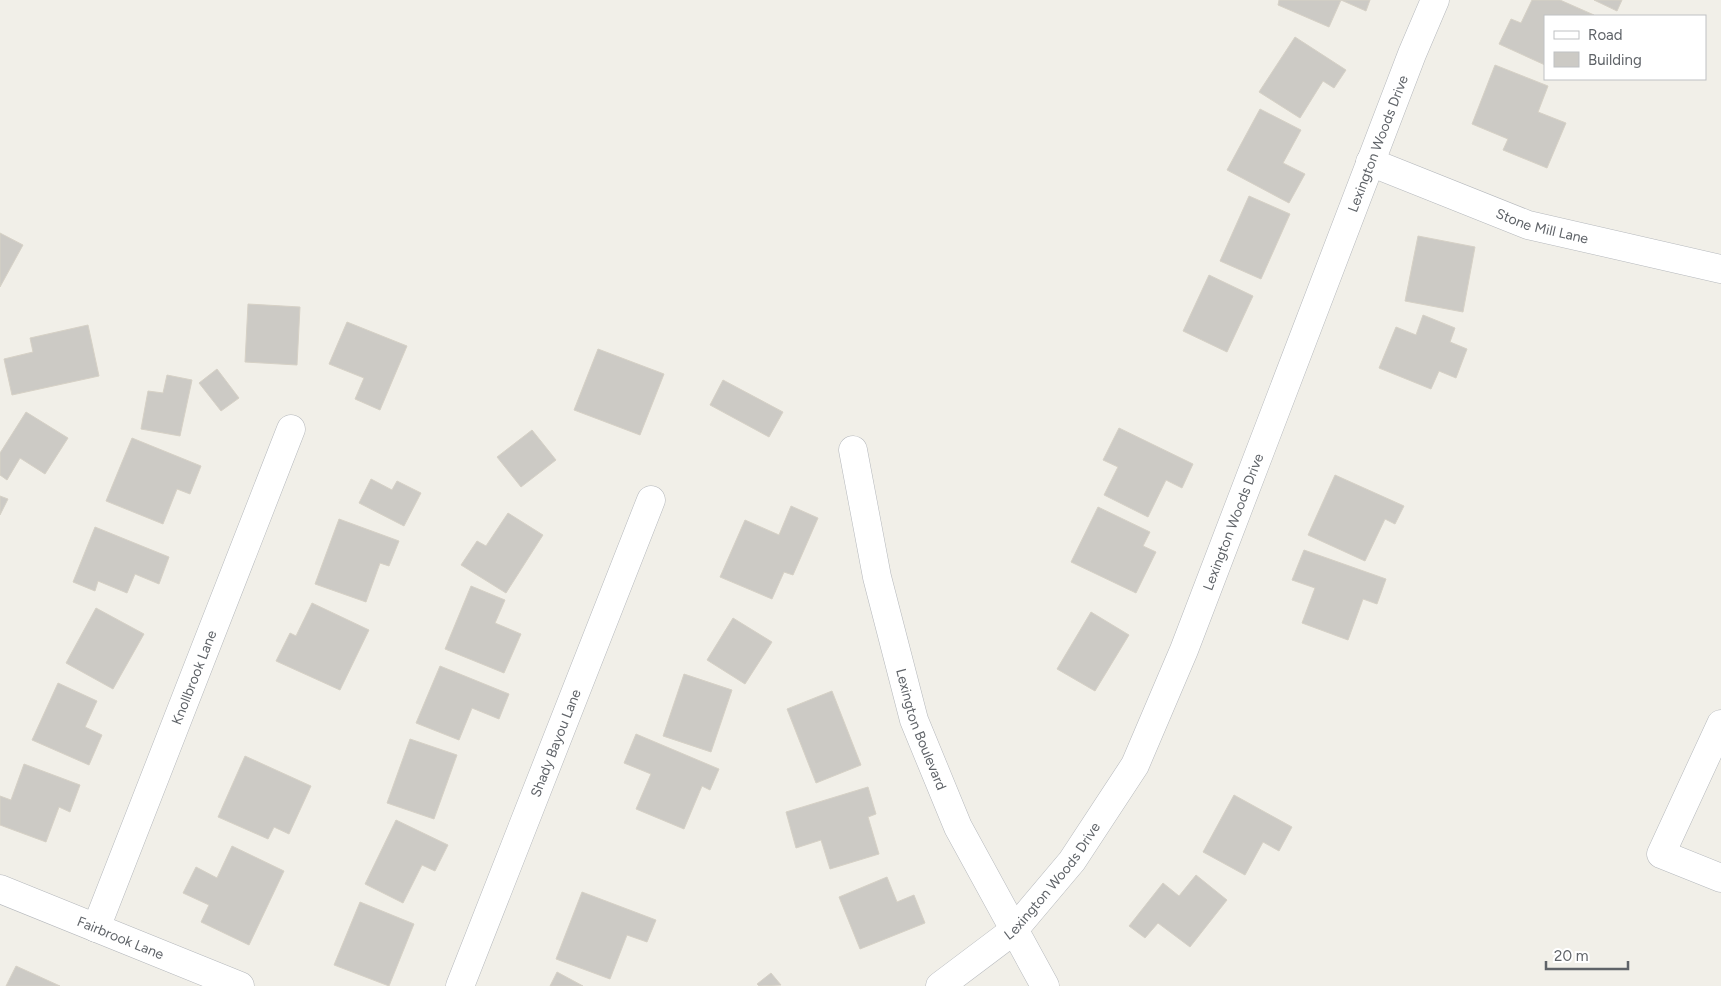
<svg xmlns="http://www.w3.org/2000/svg" width="1721" height="986" font-family="Figtree,sans-serif">
<style>
.building{fill:#cccac5;stroke:#d6d1c6}
.lines{fill:none;stroke-linecap:round;stroke-linejoin:round}
.minor-casing{stroke:#b5b8bc;stroke-width:29}
.minor{stroke:#fff;stroke-width:28}
.labels{text-anchor:middle;dominant-baseline:central;stroke-width:5;stroke-linejoin:round;paint-order:stroke}
.street-label{font-size:14px;fill:#5f6368;stroke:#fff}
</style>
<rect width="100%" height="100%" fill="#f1efe8"/>
<path class="building" d="M1279 0H1370L1366 11 1341 0 1329 27 1278 5Z
M1532 0H1560L1594 15 1545 16V65L1499 44 1511 19 1521 23Z
M1594 0H1622L1617 11Z
M1295 37 1346 70 1334 88 1323 81 1300 118 1259 92Z
M1495 65 1548 86 1538 112 1566 123 1547 168 1503 150 1508 139 1472 124Z
M1260 109 1301 130 1283 163 1305 174 1289 203 1227 170Z
M1249 196 1290 214 1261 279 1220 261Z
M0 233 23 245 0 287Z
M1418 236 1475 247 1463 312 1405 301Z
M1209 275 1253 296 1227 352 1183 331Z
M248 304 300 307 297 365 245 362Z
M1423 315 1455 328 1450 342 1467 349 1456 378 1439 371 1431 389 1379 368 1396 327 1416 335Z
M347 322 407 346 380 410 355 399 364 378 329 364Z
M88 325 99 376 12 395 4 359 33 352 30 338Z
M598 349 664 374 640 435 574 410Z
M217 369 239 398 221 411 199 383Z
M167 375 192 380 180 436 141 429 148 391 163 393Z
M723 380 783 412 769 437 710 405Z
M26 412 68 438 45 474 20 458 7 480 0 475V453Z
M1119 428 1193 464 1182 488 1166 480 1148 517 1104 495 1118 467 1103 460Z
M532 430 556 460 521 487 497 457Z
M132 438 201 466 190 494 177 489 163 524 106 501Z
M1335 475 1404 506 1395 524 1385 519 1365 561 1308 535Z
M371 479 392 490 397 481 421 493 404 526 359 503Z
M0 496 8 499 0 515Z
M791 506 818 518 793 575 784 572 772 599 720 577 745 520 779 535Z
M1098 507 1150 532 1143 546 1156 552 1136 593 1071 562Z
M508 513 543 535 506 593 461 565 477 541 486 546Z
M339 519 399 541 389 566 380 563 366 602 315 584Z
M95 527 169 557 159 584 135 574 127 593 98 581 95 591 73 582Z
M1304 550 1386 579 1377 604 1363 599 1348 640 1302 623 1315 588 1292 580Z
M471 586 505 600 495 623 521 634 504 673 445 649Z
M312 603 369 630 340 690 276 661 290 633 296 636Z
M96 608 144 634 113 689 66 663Z
M1091 612 1129 635 1095 691 1057 669Z
M733 618 772 642 745 684 707 660Z
M440 666 509 694 499 719 472 708 459 740 416 723Z
M684 674 732 690 711 752 663 736Z
M58 683 97 701 85 727 102 735 89 765 32 740Z
M832 691 861 765 816 783 787 709Z
M636 734 719 769 710 790 702 786 684 829 636 809 651 774 624 763Z
M410 739 457 755 434 819 387 803Z
M245 756 311 786 289 834 274 827 268 839 218 817Z
M24 764 80 785 70 812 59 807 46 842 0 825V796L11 800Z
M868 787 876 814 868 817 879 854 830 869 821 840 796 848 786 812Z
M1234 795 1292 827 1279 851 1263 842 1245 875 1203 852Z
M396 820 448 845 435 871 422 865 403 903 365 884Z
M232 846 284 871 249 945 201 922 209 905 183 893 196 867 217 878Z
M1196 875 1227 900 1190 947 1158 923 1145 938 1129 926 1163 883 1179 896Z
M887 877 897 902 914 895 925 923 860 949 839 897Z
M582 892 656 920 647 942 627 935 610 979 556 959Z
M360 902 414 924 389 986 334 965Z
M16 966 60 986H6Z
M557 972 583 986H550Z
M771 973 781 985 759 986 757 984Z"/>
<g class="lines">
<defs>
<g id="minor">
<path id="s1" d="M1370 162 1528 225 1721 269"/>
<path id="s2" d="M853 450 877 577 914 720 958 827 1045 986"/>
<path d="M1721 724 1661 854 1721 878"/>
<path id="s3" d="M0 889 240 986"/>
<path id="s4" d="M96 928 291 429"/>
<path id="s5" d="M460 986 651 500"/>
<path id="s6" d="M940 986 1013 931 1072 861 1135 765 1184 650 1412 54 1435 0"/>
</g>
</defs>
<use href="#minor" class="minor-casing"/>
<use href="#minor" class="minor"/>
</g>
<g class="labels">
<g class="street-label">
<text stroke="none"><textPath href="#s6" startOffset="965">Lexington Woods Drive</textPath></text>
<text stroke="none"><textPath href="#s1" startOffset="184">Stone Mill Lane</textPath></text>
<text stroke="none"><textPath href="#s6" startOffset="560">Lexington Woods Drive</textPath></text>
<text stroke="none"><textPath href="#s4" startOffset="269">Knollbrook Lane</textPath></text>
<text stroke="none"><textPath href="#s2" startOffset="288">Lexington Boulevard</textPath></text>
<text stroke="none"><textPath href="#s5" startOffset="261">Shady Bayou Lane</textPath></text>
<text stroke="none"><textPath href="#s6" startOffset="155">Lexington Woods Drive</textPath></text>
<text stroke="none"><textPath href="#s3" startOffset="130">Fairbrook Lane</textPath></text>
</g>
</g>
<rect x="1544" y="15" width="162" height="65" fill="#ffffff" stroke="#bfc1c3"/>
<rect x="1554" y="31" width="25" height="8" fill="#ffffff" stroke="#bfc1c3"/>
<text x="1588" y="40" font-size="15" fill="#5f6368">Road</text>
<rect x="1554" y="52" width="25" height="15" fill="#cccac5" stroke="#bfc1c3"/>
<text x="1588" y="65" font-size="15" fill="#5f6368">Building</text>
<path d="M1546 961v8h82v-8" fill="none" stroke="#5f6368" stroke-width="2.5"/>
<text x="1554" y="961" font-size="15" fill="#5f6368" stroke="#ffffff" stroke-width="4" paint-order="stroke">20 m</text>
</svg>
